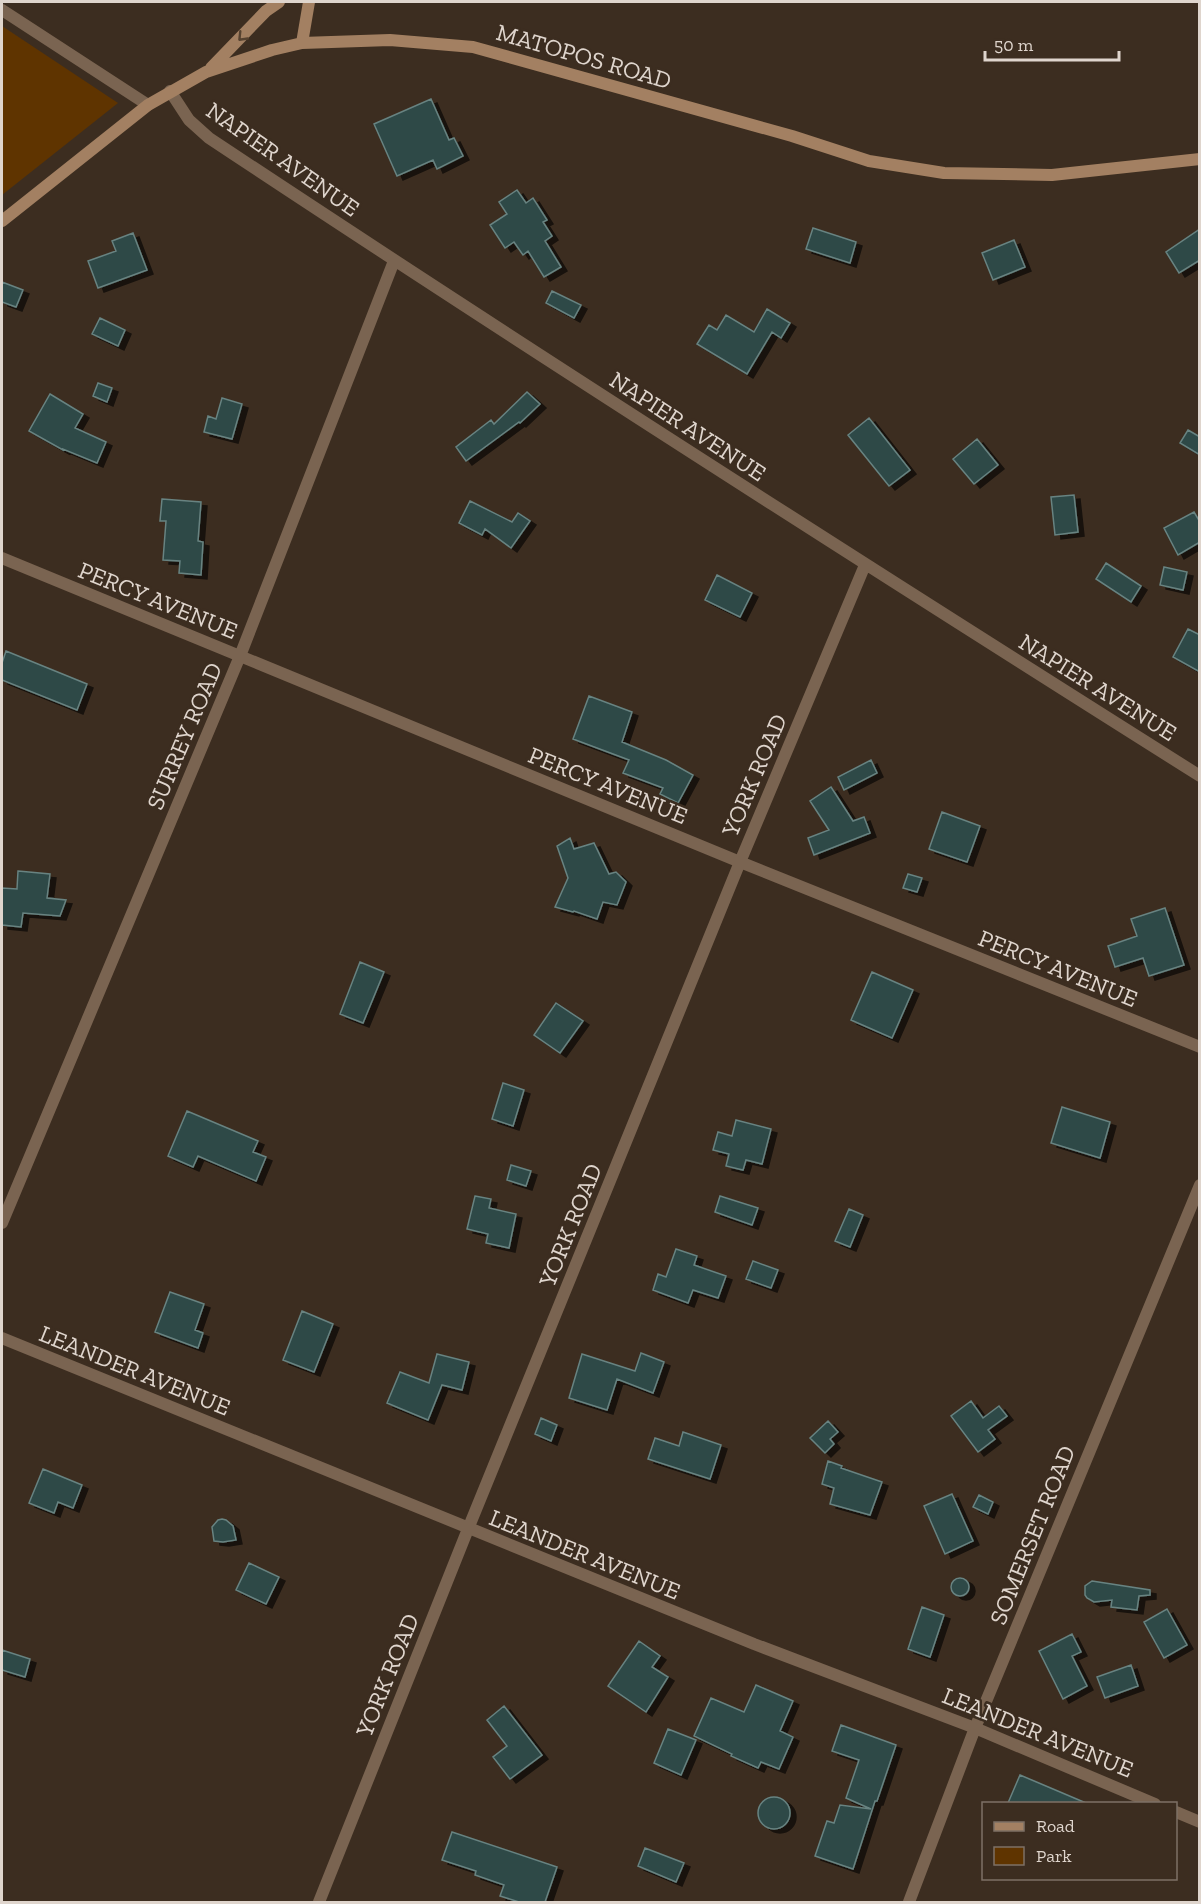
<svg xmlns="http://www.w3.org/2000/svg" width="1201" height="1904" font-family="'Zilla Slab',serif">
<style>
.green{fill:#5f3400}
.building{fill:#2e4847;stroke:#678381;stroke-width:1.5;filter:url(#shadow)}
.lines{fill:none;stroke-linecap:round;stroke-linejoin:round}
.street{stroke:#7a6451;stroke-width:12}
.secondary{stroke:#a38062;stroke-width:12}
.oneway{stroke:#564230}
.labels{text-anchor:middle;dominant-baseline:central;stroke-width:5;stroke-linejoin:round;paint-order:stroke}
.street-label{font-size:24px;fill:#dfd5cd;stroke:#3c2d20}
</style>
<defs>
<filter id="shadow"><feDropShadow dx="6" dy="4" stdDeviation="0" flood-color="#0009"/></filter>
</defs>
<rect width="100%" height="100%" fill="#3c2d20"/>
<path class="green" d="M2 26 118 103 2 195Z"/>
<path class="building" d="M431 99 449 140 454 138 463 156 437 169 433 160 397 176 374 124Z
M517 190 526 203 533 198 547 220 543 222 552 236 545 241 561 267 544 277 528 251 523 255 514 242 505 248 490 225 507 214 499 202Z
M813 228 856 242 850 263 806 249Z
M1200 229V260L1179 273 1166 252Z
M133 233 147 270 98 288 88 261 116 251 112 241Z
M1014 240 1025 267 993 280 982 253Z
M2 282 23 290 16 307 2 302Z
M552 291 581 305 574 318 546 303Z
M767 309 790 323 781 338 772 332 747 374 697 344 709 325 717 330 726 315 754 332Z
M100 318 125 330 118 346 92 334Z
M98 383 112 388 107 402 93 396Z
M527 392 540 404 520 423 519 422 466 461 456 447 491 420 494 424Z
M50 394 83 414 75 428 106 442 97 463 63 449V450L29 431Z
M222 398 242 404 232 439 204 432 208 416 216 419Z
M869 418 910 470 889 486 848 435Z
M1188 430 1200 437V455L1180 443Z
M977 439 998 465 974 484 953 459Z
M1074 495 1078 532 1055 535 1051 497Z
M162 499 201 502 198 541 203 542 201 575 179 573 180 561 163 560 166 521H160Z
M470 501 512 522 518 513 530 521 511 548 485 529 482 535 459 523Z
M1194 512 1200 522V542L1178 555 1164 528Z
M1106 563 1141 586 1131 602 1096 579Z
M1164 567 1187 572 1183 590 1160 585Z
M717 575 752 593 740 617 705 600Z
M1188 629 1200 635V672L1173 657Z
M6 651 87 684 77 710 2 680V663Z
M589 696 632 712 622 742 666 760 693 775 678 803 660 794 663 788 623 773 629 760 573 739Z
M871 760 877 773 844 790 838 777Z
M831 787 853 821 864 817 870 833 814 855 808 838 829 830 810 801Z
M942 812 980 826 967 862 929 849Z
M570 838 574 849 594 843 609 874 616 872 626 882 617 905 603 902 597 919 574 911 573 912 555 907 568 878 557 846Z
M18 871 50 874 47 898 66 900 60 916 23 913 21 927 2 925V888L17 889Z
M908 874 922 878 917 892 903 888Z
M1165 908 1184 965 1149 976 1143 958 1115 967 1108 946 1137 936 1131 919Z
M360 962 384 972 363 1023 340 1014Z
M872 972 913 990 892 1038 851 1020Z
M556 1003 583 1021 560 1053 534 1035Z
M503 1083 524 1090 513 1126 492 1119Z
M1062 1107 1110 1122 1100 1158 1051 1143Z
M187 1111 258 1141 253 1152 266 1157 256 1181 198 1156 193 1167 168 1156Z
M736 1120 771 1129 762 1164 746 1160 743 1170 726 1166 729 1154 713 1150 718 1132 732 1136Z
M511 1165 531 1171 526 1186 507 1180Z
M475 1196 491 1199 489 1208 516 1214 509 1248 486 1243 488 1234 467 1229Z
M720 1196 758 1208 752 1225 715 1212Z
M849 1209 863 1215 850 1247 835 1241Z
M676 1249 697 1256 694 1265 726 1276 718 1298 693 1290 688 1303 653 1290 658 1274 666 1277Z
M753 1261 778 1270 771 1288 746 1279Z
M170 1292 204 1304 195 1330 203 1333 198 1348 155 1332Z
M302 1311 333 1324 314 1372 283 1360Z
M641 1353 664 1362 653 1393 617 1379 607 1410 569 1398 582 1354 635 1371Z
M437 1354 469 1362 462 1390 442 1385 428 1420 387 1403 400 1372 429 1383Z
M971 1401 983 1418 999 1406 1007 1416 988 1430 995 1439 978 1452 951 1416Z
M541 1418 557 1425 551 1441 535 1434Z
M828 1421 838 1432 830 1439 834 1444 825 1453 810 1438Z
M683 1432 721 1445 710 1479 648 1459 655 1438 679 1446Z
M828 1461 842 1466 841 1468 882 1482 870 1515 830 1504 834 1488 822 1484Z
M43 1469 82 1485 73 1508 58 1502 54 1513 29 1503Z
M952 1494 973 1541 945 1554 924 1506Z
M979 1495 993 1502 988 1514 973 1507Z
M222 1519 226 1520 233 1526 236 1540 223 1542 214 1541 212 1527 218 1520Z
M249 1563 279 1577 266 1604 236 1590Z
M951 1587a9 9 0 1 1 18 0a9 9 0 1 1-18 0Z
M1092 1581 1150 1590V1595L1139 1596 1137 1610 1111 1607 1112 1600 1094 1602 1087 1598 1085 1595V1586Z
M922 1607 944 1615 930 1657 908 1649Z
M1167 1609 1187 1645 1164 1658 1144 1622Z
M1072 1634 1081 1652 1072 1656 1087 1686 1063 1699 1039 1651Z
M639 1641 660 1656 652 1667 668 1677 646 1712 608 1686Z
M2 1650 30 1659 25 1677 2 1670Z
M1131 1665 1138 1686 1105 1698 1097 1677Z
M756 1685 793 1701 780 1731 793 1737 779 1769 761 1762 758 1768 731 1756 732 1754 694 1736 711 1698 744 1712Z
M504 1706 542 1755 510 1779 493 1757 507 1746 487 1720Z
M841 1725 896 1745 877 1801H875L853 1869 815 1856 827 1821 834 1823 840 1805 871 1809 846 1798 859 1760 832 1751Z
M668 1729 696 1740 681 1775 654 1763Z
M1020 1775 1086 1803H1008Z
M758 1813a16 16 0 1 1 32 0a16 16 0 1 1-32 0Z
M452 1832 557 1867 545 1902H519L500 1896 504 1885 475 1875 476 1871 442 1860Z
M645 1848 684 1863 676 1882 638 1866Z"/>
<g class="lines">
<path class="street" d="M2 10 148 105
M170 91 189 120 209 138C536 355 867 566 1200 776
M2 558 740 862 1200 1047
M2 1223 240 656 394 261
M2 1338 754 1644 975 1728 1155 1804
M1176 1812 1200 1822
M319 1902 468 1529 740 862 865 565
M909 1902 975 1728 1200 1185"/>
<path class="secondary" d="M302 43 309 2
M211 68 266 11 279 2
M2 221 148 105 206 72 272 50 302 43 390 40 473 47 792 136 869 161 944 173 1052 175 1200 159"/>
</g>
<defs><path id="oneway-chevron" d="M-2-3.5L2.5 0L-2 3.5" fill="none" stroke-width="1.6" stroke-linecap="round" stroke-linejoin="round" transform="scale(1.5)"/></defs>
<use class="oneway" href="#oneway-chevron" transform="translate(242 37) rotate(134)"/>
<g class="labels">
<g class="street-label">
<text transform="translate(584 56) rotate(16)">MATOPOS ROAD</text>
<text transform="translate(283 159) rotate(35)">NAPIER AVENUE</text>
<text transform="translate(688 426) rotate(33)">NAPIER AVENUE</text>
<text transform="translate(158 600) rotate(22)">PERCY AVENUE</text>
<text transform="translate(1098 687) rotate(32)">NAPIER AVENUE</text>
<text transform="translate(184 736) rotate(-67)">SURREY ROAD</text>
<text transform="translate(754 775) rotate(-67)">YORK ROAD</text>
<text transform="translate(608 785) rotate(22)">PERCY AVENUE</text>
<text transform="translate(1058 968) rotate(22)">PERCY AVENUE</text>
<text transform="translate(570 1225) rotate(-68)">YORK ROAD</text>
<text transform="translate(135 1370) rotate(22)">LEANDER AVENUE</text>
<text transform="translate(1032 1535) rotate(-68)">SOMERSET ROAD</text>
<text transform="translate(585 1554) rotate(22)">LEANDER AVENUE</text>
<text transform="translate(387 1675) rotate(-68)">YORK ROAD</text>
<text transform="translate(1038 1732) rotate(22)">LEANDER AVENUE</text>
</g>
</g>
<rect width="1201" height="1904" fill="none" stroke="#dfd5cd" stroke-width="6"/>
<rect x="982" y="1802" width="195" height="78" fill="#3c2d20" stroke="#7d7065" stroke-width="1.5"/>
<rect x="994" y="1822" width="30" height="9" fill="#a38062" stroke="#7d7065" stroke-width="1.5"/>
<text x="1036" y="1832" font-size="18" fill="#dfd5cd">Road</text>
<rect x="994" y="1847" width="30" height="18" fill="#5f3400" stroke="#7d7065" stroke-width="1.5"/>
<text x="1036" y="1862" font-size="18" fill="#dfd5cd">Park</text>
<path d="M985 51v9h134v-9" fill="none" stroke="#dfd5cd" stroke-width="3"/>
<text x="994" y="51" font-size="18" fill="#dfd5cd" stroke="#3c2d20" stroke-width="4.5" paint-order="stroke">50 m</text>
</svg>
